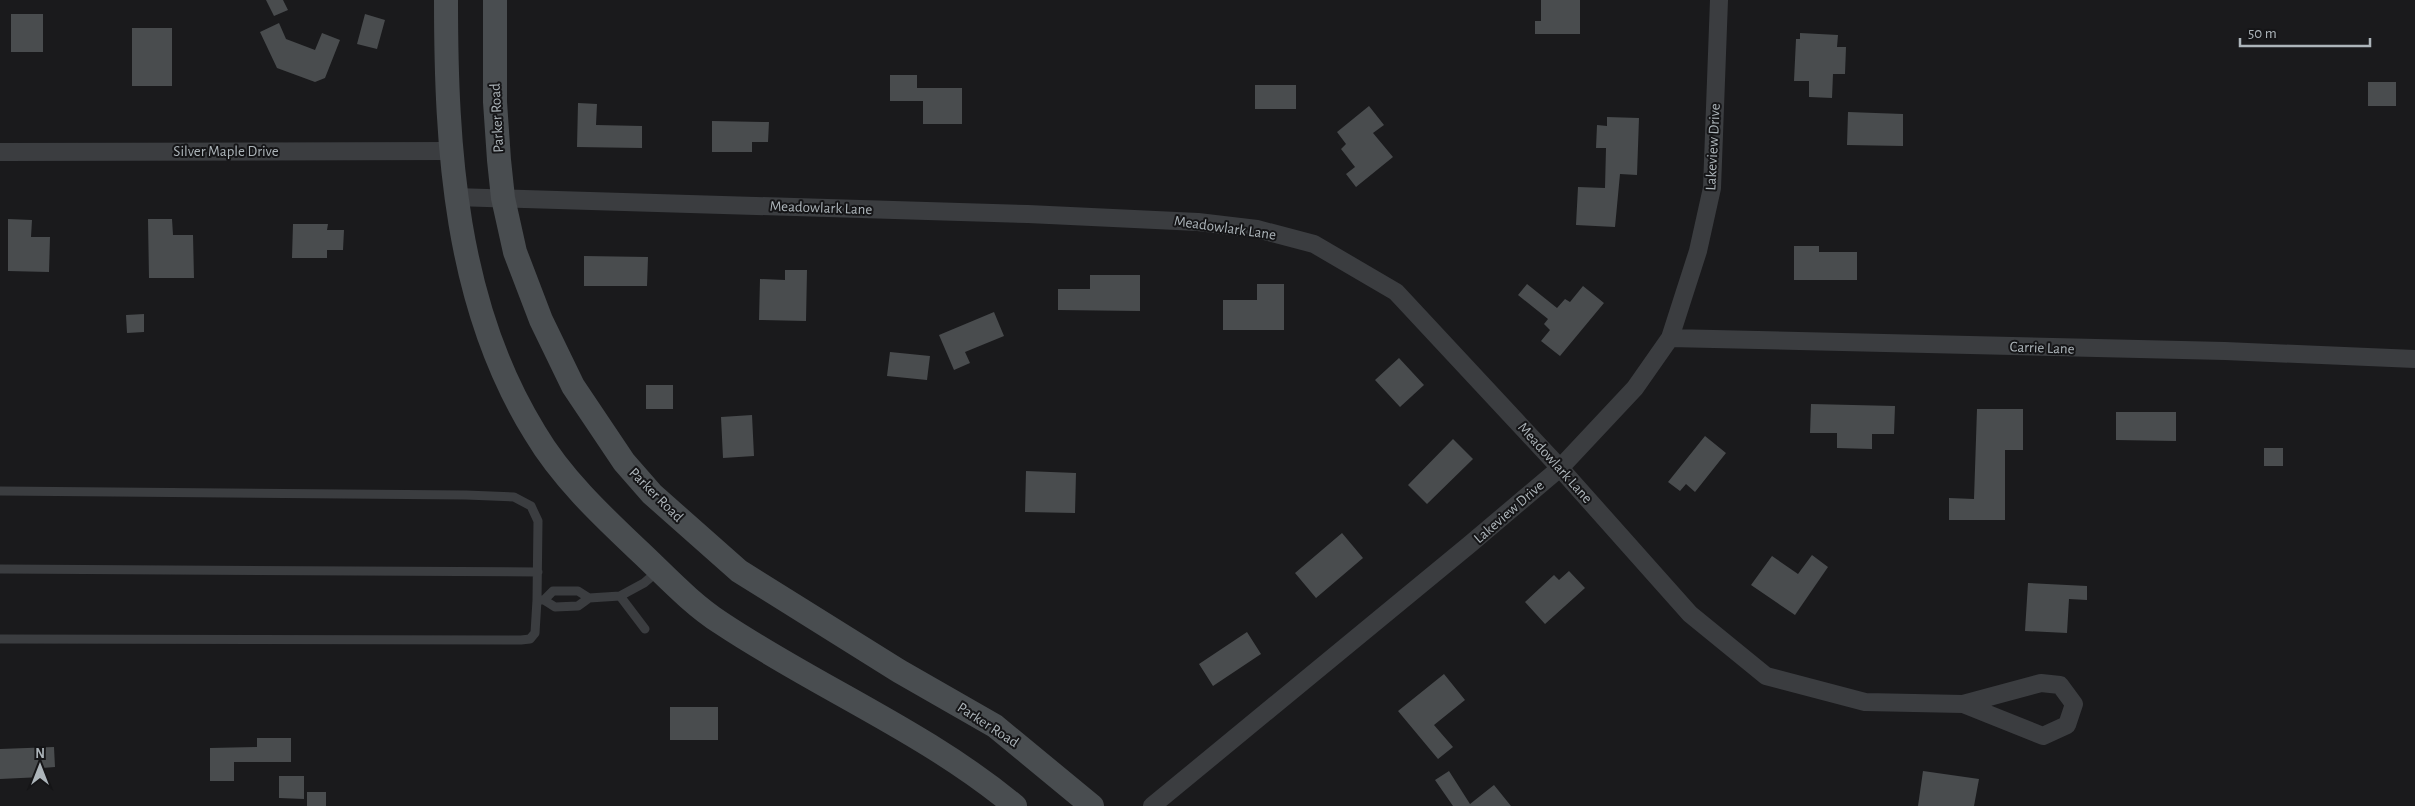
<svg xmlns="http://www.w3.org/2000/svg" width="2415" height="806" font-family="'Alegreya Sans',sans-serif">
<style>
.building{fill:#494c4e}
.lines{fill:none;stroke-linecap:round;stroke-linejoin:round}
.service{stroke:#3b3d40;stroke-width:9}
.minor{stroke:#3b3d40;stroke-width:18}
.secondary{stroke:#494d50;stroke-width:24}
.labels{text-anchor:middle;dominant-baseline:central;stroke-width:4;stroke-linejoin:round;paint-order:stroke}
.street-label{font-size:15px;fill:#adb5ba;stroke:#151517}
</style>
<rect width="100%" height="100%" fill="#1a1a1c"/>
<path class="building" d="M266 0H283L288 10 274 16Z
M1541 0H1580V34H1535V21H1541Z
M11 14H43V52H11Z
M365 14 385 20 377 49 357 44Z
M279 23 286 39 315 50 322 33 340 40 325 78 315 82 277 68 260 32Z
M132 28H172V86H132Z
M1800 33 1838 35 1837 47H1846L1845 74H1833L1832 98 1809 97V81H1794L1796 39H1800Z
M890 75H917V88H962V124H923V101H890Z
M2368 82H2396V106H2368Z
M1255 85H1296V109H1255Z
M578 103 597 104 596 125 642 126V148L577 147Z
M1369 106 1384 125 1373 133 1393 157 1356 187 1346 174 1355 167 1341 149 1346 144 1337 132Z
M1848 112 1903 114V146L1847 145Z
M1607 117 1639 118 1637 175 1620 174 1615 227 1576 225 1578 187 1605 188 1606 148H1596L1597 125 1607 126Z
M712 121 769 122 768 142H752V152H712Z
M8 219 32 220 31 237H50L49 272 8 271Z
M148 219H172L173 235H193L194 278H149Z
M293 224H328L327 230H344L343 250H327V258H292Z
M1794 246H1819V252H1857V280H1794Z
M584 256 648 257 647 286H584Z
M785 270H807L806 321 759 320 760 279 785 280Z
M1090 275H1140V311L1058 310V289H1090Z
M1257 284H1284V330H1223V300H1257Z
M1527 284 1557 308 1565 299 1570 302 1583 286 1604 303 1560 356 1541 341 1550 330 1544 324 1548 319 1518 295Z
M994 312 1004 336 965 352 970 363 954 370 939 335Z
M144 314V332L127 333 126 315Z
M890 352 930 356 927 380 887 376Z
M1399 358 1424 385 1400 407 1375 380Z
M646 385H673V409H646Z
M1811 404 1895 406 1894 434H1872V449L1837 448V433H1810Z
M1977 409H2023V450H2005V520H1949V498L1974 499Z
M2116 412H2176V441L2116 440Z
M752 415 754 456 723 458 721 417Z
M1705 436 1726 453 1695 492 1686 484 1680 491 1668 482Z
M1453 439 1473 459 1427 504 1408 485Z
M2264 448H2283V466H2264Z
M1026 471 1076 473 1075 513 1025 512Z
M1342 533 1363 558 1316 598 1295 573Z
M1812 555 1828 567 1795 615 1751 585 1772 556 1798 574Z
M1569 571 1585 588 1545 624 1525 602 1554 575 1559 580Z
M2028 583 2087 586V600L2069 599 2067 633 2025 631Z
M1247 632 1261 654 1213 686 1199 664Z
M1444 674 1465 700 1434 725 1453 747 1438 759 1398 711Z
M670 707H718V740H670Z
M257 738H291V762H234V781H210V748L257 747Z
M54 747 55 767 42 768V777L0 779V749Z
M1449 771 1470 804 1494 785 1511 806H1453L1435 780Z
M1923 771 1979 779 1974 806H1918Z
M279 776H304V799L279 798Z
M307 792H326V806H307Z"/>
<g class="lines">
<path class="service" d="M0 491 466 495 514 497 531 506 538 521 537 600H544L555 607 578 606 589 598 620 596 644 583 658 571
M0 569 538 572
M620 596 645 629
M544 600 553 591H578L589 598
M0 639 521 640 530 639 535 633 537 600"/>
<path class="minor" d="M0 152 451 151
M455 197 1028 214 1198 222 1257 229 1314 244 1396 292 1560 468 1690 614 1766 676 1865 702 1963 704 2043 736 2067 725 2074 704 2060 685 2041 683 1963 704
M1670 338 2225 351 2415 359
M1152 806 1469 545 1560 468 1635 388 1670 338 1698 251 1712 188 1719 0"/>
<path class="secondary" d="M446 0C446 148 455 304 535 433 561 477 600 514 637 549 664 574 690 603 721 623 817 687 926 732 1015 806
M495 0V102L499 160 503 198 515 252 541 320 573 386 624 462 652 494 739 571 899 671 995 726 1092 806"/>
</g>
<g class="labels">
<g class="street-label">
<text transform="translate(497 118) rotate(-93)">Parker Road</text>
<text transform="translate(1713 147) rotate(-87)">Lakeview Drive</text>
<text x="226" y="151">Silver Maple Drive</text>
<text transform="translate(821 208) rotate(2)">Meadowlark Lane</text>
<text transform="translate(1225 228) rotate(8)">Meadowlark Lane</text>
<text transform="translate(2042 348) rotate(2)">Carrie Lane</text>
<text transform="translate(1555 463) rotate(48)">Meadowlark Lane</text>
<text transform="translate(656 495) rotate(45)">Parker Road</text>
<text transform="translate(1509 512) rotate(-41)">Lakeview Drive</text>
<text transform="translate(988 725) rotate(33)">Parker Road</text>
</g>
</g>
<g transform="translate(40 766)" stroke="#151517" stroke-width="4" paint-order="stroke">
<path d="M0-4L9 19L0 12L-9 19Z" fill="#adb5ba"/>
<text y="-8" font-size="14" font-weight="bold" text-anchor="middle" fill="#adb5ba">N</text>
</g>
<path d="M2240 38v8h130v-8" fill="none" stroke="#adb5ba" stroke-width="2.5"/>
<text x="2248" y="38" font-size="15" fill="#adb5ba" stroke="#151517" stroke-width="4" paint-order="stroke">50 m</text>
</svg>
